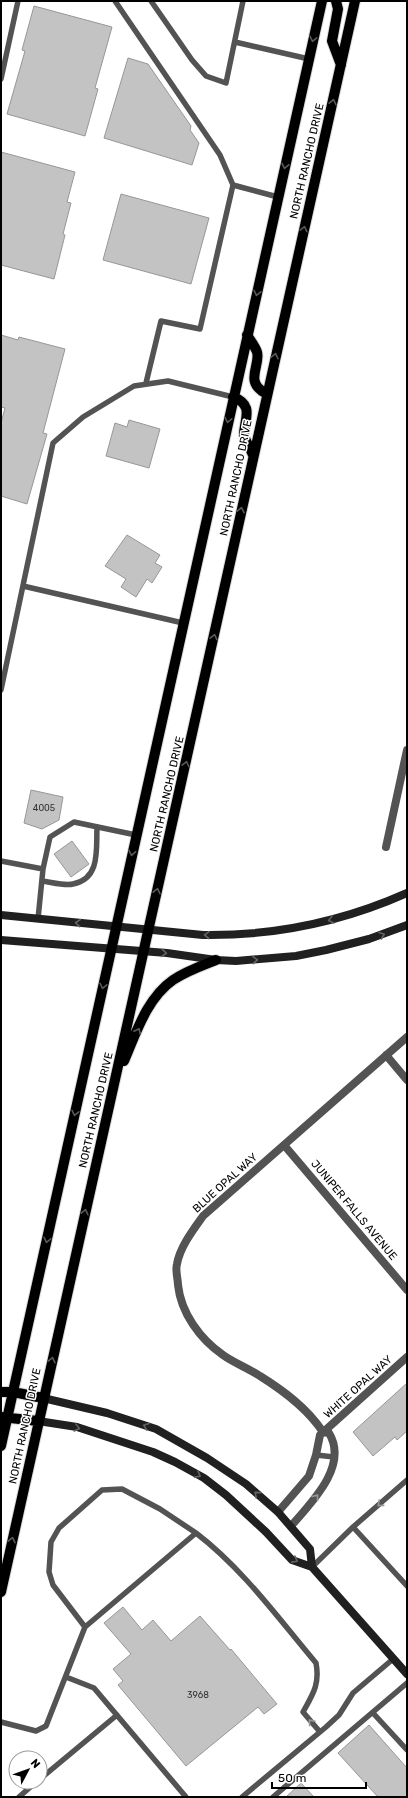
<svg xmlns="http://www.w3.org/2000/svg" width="408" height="1798" font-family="Rubik,sans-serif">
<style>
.building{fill:#c3c3c3;stroke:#979797}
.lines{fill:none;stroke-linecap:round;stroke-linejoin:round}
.primary-casing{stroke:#dbdbdb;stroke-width:12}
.service{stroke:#535353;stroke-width:5.5}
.minor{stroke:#535353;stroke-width:8}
.secondary{stroke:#202020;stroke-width:8}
.primary{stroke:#000;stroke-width:10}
.oneway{stroke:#595959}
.oneway2{stroke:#636363}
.oneway3{stroke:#989898}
.labels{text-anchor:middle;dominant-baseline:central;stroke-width:3;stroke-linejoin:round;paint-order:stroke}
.number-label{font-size:9px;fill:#313131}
.street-label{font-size:11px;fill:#000;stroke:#fff}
</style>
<rect width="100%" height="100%" fill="#fff"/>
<path class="building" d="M34 6 112 27 95 88 98 89 85 136 7 114 25 51 22 50Z
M128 58 148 64 191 126 190 130 199 143 192 165 104 138Z
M1 152 75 172 67 202 71 203 63 234 65 235 54 279 1 265Z
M121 194 209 218 191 284 103 260Z
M1 335 18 340 19 337 65 349 43 433 47 434 27 504 1 496V423L5 408 1 407Z
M129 420 160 429 149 468 106 456 115 423 127 427Z
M127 535 160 555 155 563 162 567 152 583 147 579 136 597 121 587 126 579 105 566Z
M31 790 63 797 59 820 42 829 24 823Z
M72 841 89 864 71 877 54 854Z
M407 1383V1431L397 1440 395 1437 373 1456 353 1432Z
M123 1607 142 1630 153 1620 171 1641 200 1616 230 1650 231 1649 277 1704 264 1714 258 1707 186 1766 118 1685 123 1681 113 1669 131 1654 104 1623Z
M369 1725 407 1768V1797H378L338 1753Z
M301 1783 314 1797H286Z"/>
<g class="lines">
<defs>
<path id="primary" d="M336 1 338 9 332 41 341 65
M247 335C250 340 255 346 257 352 261 366 243 382 267 394
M233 397C255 405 244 420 244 435 245 441 251 449 253 455
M124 1061C136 1033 147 998 173 980 186 971 201 966 216 960
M1 1392H13L43 1398
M1 1417 38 1421
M1 1446 322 1
M1 1592 355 1"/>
</defs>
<use href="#primary" class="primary-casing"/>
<path class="service" d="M115 1 220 155 233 185 278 197
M151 1 192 60 206 76 226 83 243 1
M235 42 309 59
M1 79 18 1
M146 383 161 321 200 329 233 185
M23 586 183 623
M1 690 53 443 83 417 134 386 168 381 233 397
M1 861 43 869 38 919
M43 869 50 837 74 822 136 835
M42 881C51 882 64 886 73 884 101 879 96 848 97 827
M316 1455 334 1457
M353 1527 407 1480
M312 1567 353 1527 407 1586
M85 1627 53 1585 49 1572 51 1542 59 1528 102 1490 122 1489 160 1509 196 1533
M66 1677 94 1688 186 1797
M373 1713 407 1750
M1 1722 36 1731 46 1726 85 1627 196 1533C243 1569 278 1618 316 1663 320 1684 313 1694 303 1712L320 1732
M40 1779 117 1715
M19 1797 36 1782
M242 1797 326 1727 339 1715 353 1693 393 1659
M273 1797 407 1683"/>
<path class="minor" d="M386 847 407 750
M386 1055 407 1080
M284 1145 407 1290
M278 1512 309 1476 316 1455 320 1435 407 1357
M291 1526C311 1503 349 1466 329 1433L323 1432C307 1408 284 1391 260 1376 248 1368 234 1363 223 1355 200 1339 181 1313 178 1285 178 1279 175 1270 177 1264 180 1247 193 1230 203 1216L407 1037"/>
<path class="secondary" d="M1 915 203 935C274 936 342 922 407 893
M1 940 167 953 216 960 236 961 296 956 326 950 369 939 407 925
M43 1398 107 1413 156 1429 207 1458 246 1484 278 1512 310 1549 312 1567
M38 1421 77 1427 153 1452 175 1462 204 1478 226 1495 266 1532 292 1560 312 1567 407 1674"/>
<use href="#primary" class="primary"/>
</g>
<defs><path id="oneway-chevron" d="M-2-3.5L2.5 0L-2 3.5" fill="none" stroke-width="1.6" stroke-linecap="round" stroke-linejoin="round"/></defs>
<g class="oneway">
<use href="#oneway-chevron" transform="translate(313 39) rotate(103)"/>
<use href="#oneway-chevron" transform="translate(333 102) rotate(-77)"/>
<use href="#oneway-chevron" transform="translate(285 166) rotate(102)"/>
<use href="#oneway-chevron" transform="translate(304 229) rotate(-77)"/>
<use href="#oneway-chevron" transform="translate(257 293) rotate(103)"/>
<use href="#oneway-chevron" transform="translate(275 356) rotate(-77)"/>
<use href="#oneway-chevron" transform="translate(228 420) rotate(102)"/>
<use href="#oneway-chevron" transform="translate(241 510) rotate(-78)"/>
<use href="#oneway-chevron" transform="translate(214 637) rotate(-77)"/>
<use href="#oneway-chevron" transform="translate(186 764) rotate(-77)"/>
<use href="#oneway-chevron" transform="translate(132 853) rotate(101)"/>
<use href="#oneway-chevron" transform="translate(157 891) rotate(-77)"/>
<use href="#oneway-chevron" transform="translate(103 986) rotate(103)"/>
<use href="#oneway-chevron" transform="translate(138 1031) rotate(-65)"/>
<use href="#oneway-chevron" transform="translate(75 1113) rotate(103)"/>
<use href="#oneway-chevron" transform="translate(85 1212) rotate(-77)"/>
<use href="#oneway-chevron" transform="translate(47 1240) rotate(103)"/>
<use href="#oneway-chevron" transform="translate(52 1360) rotate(-77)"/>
<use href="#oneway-chevron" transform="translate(12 1540) rotate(-78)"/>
</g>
<g class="oneway2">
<use href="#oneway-chevron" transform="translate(331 920) rotate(166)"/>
<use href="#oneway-chevron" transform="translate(78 923) rotate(-175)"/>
<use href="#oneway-chevron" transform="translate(207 935) rotate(-178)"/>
<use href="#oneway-chevron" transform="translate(382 935) rotate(-20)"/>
<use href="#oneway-chevron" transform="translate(164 953) rotate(5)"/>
<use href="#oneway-chevron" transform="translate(255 960) rotate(-2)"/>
<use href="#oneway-chevron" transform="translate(146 1426) rotate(-160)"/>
<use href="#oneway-chevron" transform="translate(77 1428) rotate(14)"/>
<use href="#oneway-chevron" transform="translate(198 1475) rotate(29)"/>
<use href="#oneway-chevron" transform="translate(257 1494) rotate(-139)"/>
<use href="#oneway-chevron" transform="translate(295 1560) rotate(28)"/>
</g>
<g class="oneway3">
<use href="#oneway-chevron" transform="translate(316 1497) rotate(-52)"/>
<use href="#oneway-chevron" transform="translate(380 1504) rotate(139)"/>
<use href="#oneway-chevron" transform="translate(311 1722) rotate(-131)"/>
</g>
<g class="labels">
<g class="number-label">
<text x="44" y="808">4005</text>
<text x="198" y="1695">3968</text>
</g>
<g class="street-label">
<text transform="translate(307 161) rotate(-77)">NORTH RANCHO DRIVE</text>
<text transform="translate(236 478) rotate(-78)">NORTH RANCHO DRIVE</text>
<text transform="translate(167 794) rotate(-77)">NORTH RANCHO DRIVE</text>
<text transform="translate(96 1110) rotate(-77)">NORTH RANCHO DRIVE</text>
<text transform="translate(225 1183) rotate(-42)">BLUE OPAL WAY</text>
<text transform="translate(354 1210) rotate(50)">JUNIPER FALLS AVENUE</text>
<text transform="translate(358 1387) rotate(-42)">WHITE OPAL WAY</text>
<text transform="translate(25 1426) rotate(-78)">NORTH RANCHO DRIVE</text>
</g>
</g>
<rect width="408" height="1798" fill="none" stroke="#000000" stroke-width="4"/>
<g transform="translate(28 1770) rotate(49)"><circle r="19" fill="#ffffff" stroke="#999999"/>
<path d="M0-3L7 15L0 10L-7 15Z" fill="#000000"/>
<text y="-6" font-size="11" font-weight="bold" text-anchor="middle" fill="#000000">N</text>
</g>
<path d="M272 1782v6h94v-6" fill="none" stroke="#000000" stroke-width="2"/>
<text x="278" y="1782" font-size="12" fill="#000000" stroke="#ffffff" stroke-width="3" paint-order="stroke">50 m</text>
</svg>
